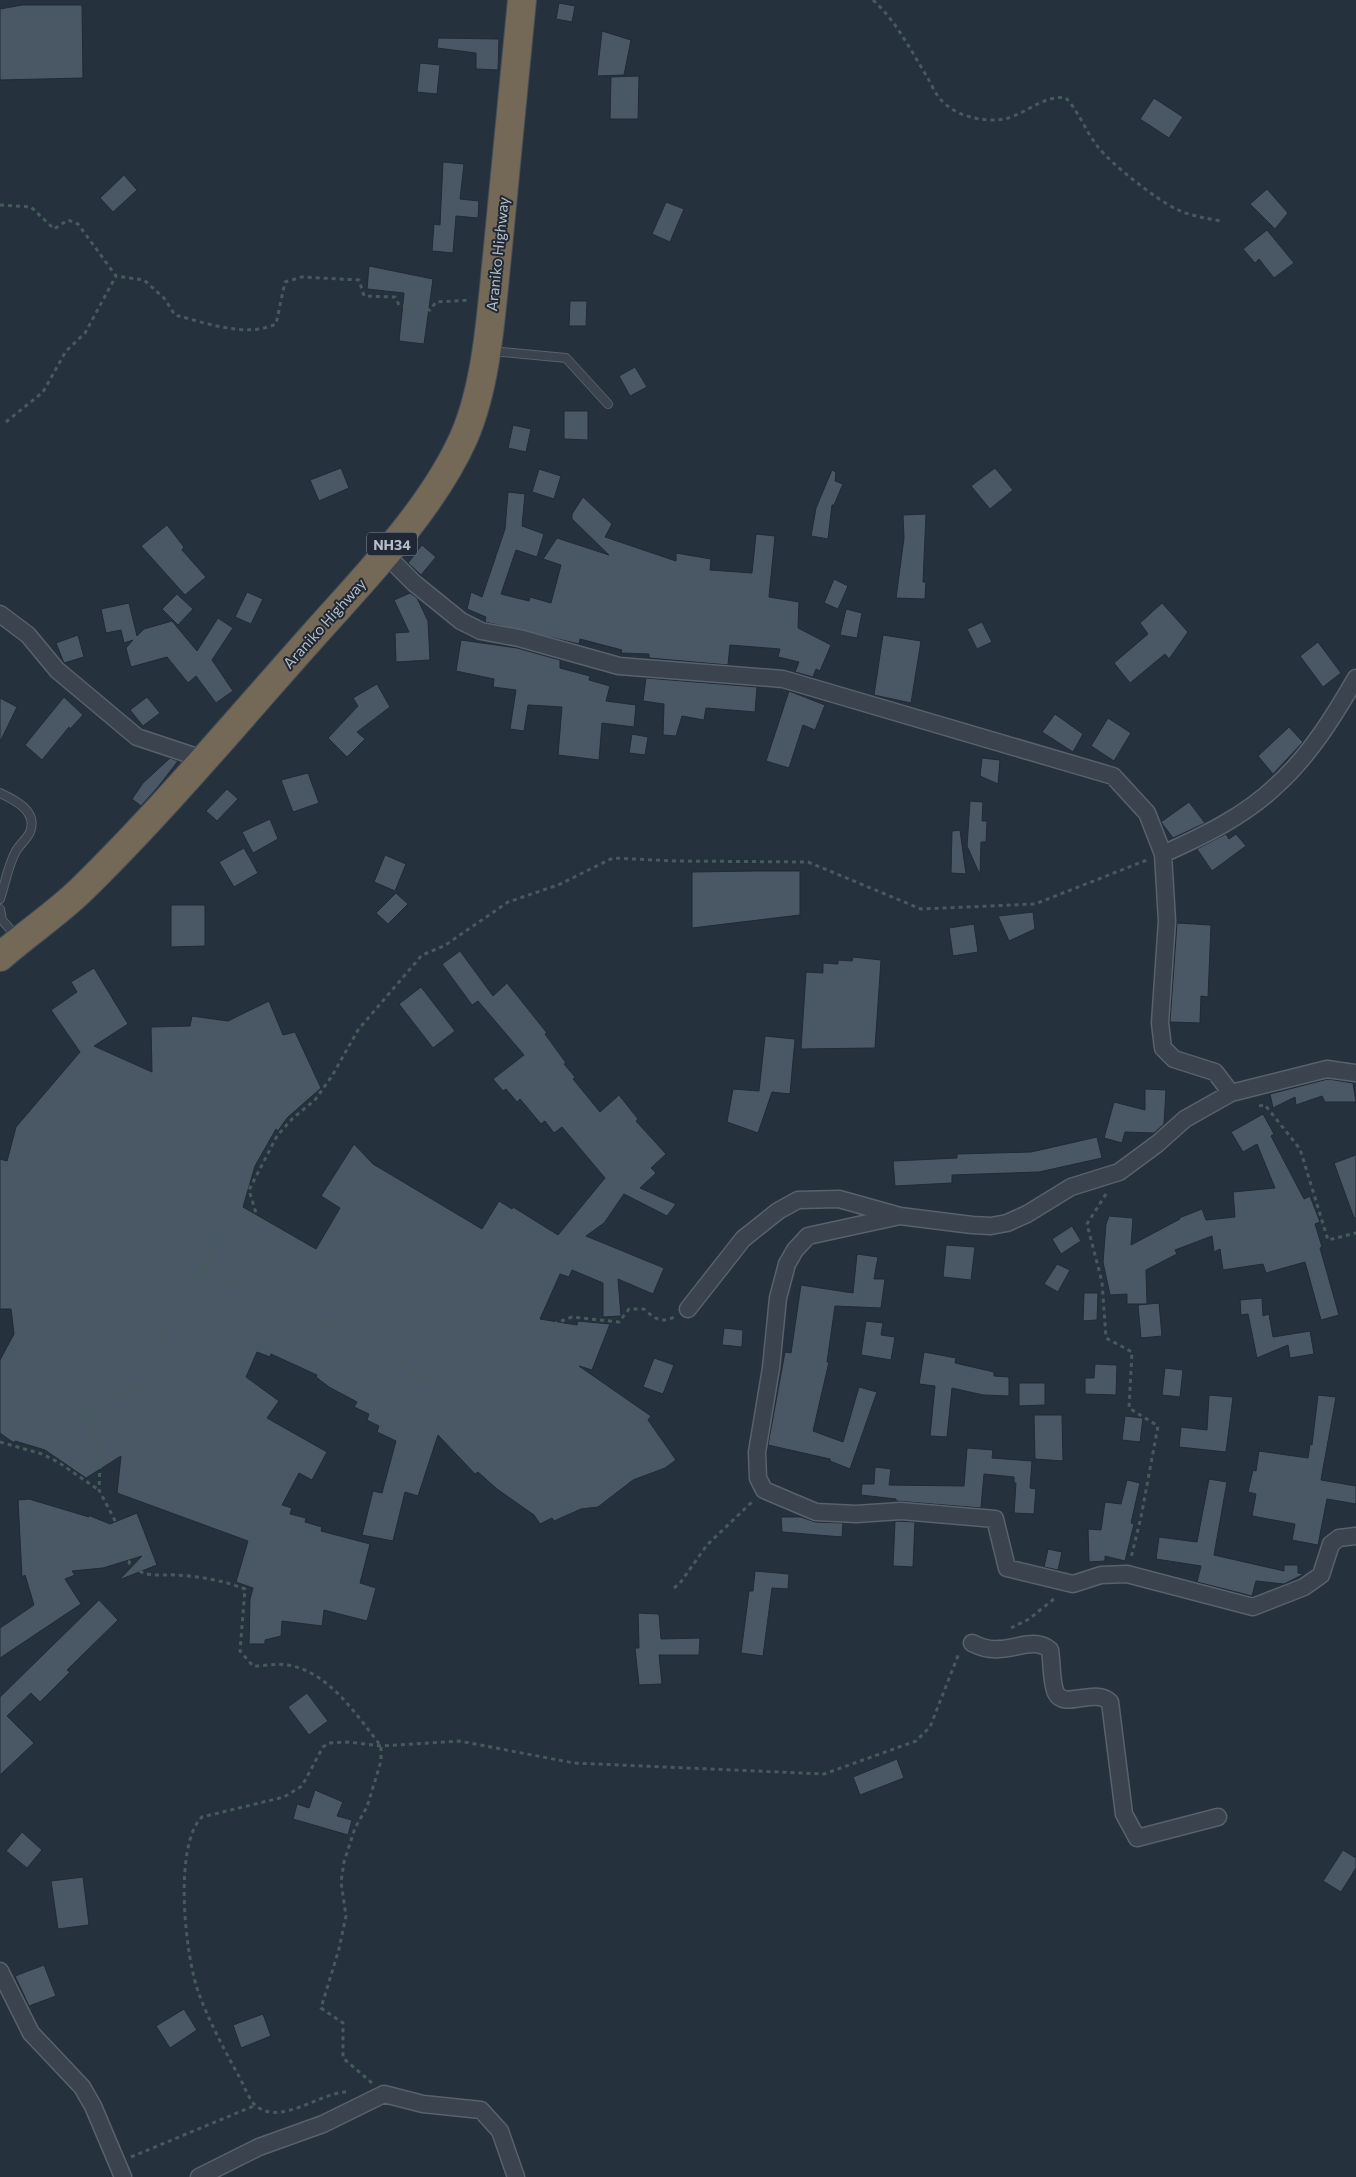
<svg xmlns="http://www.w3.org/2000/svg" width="1356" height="2177" font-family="Commissioner,sans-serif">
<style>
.building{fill:#4a5764;stroke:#212a36}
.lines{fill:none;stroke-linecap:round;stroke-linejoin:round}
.lane-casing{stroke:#58616c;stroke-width:10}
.street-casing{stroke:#58616c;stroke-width:19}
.highway-casing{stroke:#454e59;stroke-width:30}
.path{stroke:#465b5c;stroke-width:3;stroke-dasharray:4 4;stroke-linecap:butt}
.lane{stroke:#3a434e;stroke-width:8}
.street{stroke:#3a434e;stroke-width:16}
.highway{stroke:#746857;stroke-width:28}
.labels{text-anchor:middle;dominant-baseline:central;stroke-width:4;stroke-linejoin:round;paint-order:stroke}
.shield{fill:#1f2834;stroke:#89919c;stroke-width:1}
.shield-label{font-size:14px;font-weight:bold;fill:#b6bec9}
.street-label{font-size:15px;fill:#b6bec9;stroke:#1f2834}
</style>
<rect width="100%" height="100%" fill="#26313e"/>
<path class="building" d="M559 3 575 6 572 22 556 19Z
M22 5H82L83 78 0 80V9Z
M602 31 631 40 624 75 597 76Z
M438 38 499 39 498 70 476 69V53L437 48Z
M420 63 440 65 437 94 417 92Z
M639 76 638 119H610L611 77Z
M1154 98 1183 117 1169 138 1140 119Z
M443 162 464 164 460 199 479 201 478 218 456 216 453 253 432 251 434 224 440 225Z
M124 175 137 190 113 212 100 198Z
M1267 189 1288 213 1275 229 1250 204Z
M666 202 684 209 670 242 652 234Z
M1267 230 1294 263 1274 278 1259 259 1255 263 1243 249Z
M369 266 433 279 424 344 399 341 404 293 367 289Z
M570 301H587L586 326H569Z
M635 367 647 387 630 396 619 376Z
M564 411H588V440L564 439Z
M513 425 531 429 526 452 508 448Z
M341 468 349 488 319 501 310 480Z
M995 468 1013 490 990 509 971 486Z
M539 469 561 476 554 499 532 492Z
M832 470 836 472 835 481 843 484 834 505H832L828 539 811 536 816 508Z
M508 492 525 494 522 526 544 534 537 557 516 550 501 594 529 601 530 597 551 603 561 565 543 559 557 538 609 555 572 519V514L583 497 612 524 605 537 676 561V553L711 559 710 570 752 573 756 534 775 536 769 597 799 602 798 628 831 645 820 671 816 669 813 677 795 672 799 662 778 657 780 649 730 645 728 665 649 658V654L621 653 622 650 580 639 579 644 485 622 486 617 467 609 471 592 482 597 505 529Z
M926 514 923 582H926L925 599 896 598 904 538 903 515Z
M167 525 184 547 182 550 206 577 185 595 141 546Z
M422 545 436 557 421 575 408 563Z
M834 579 848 586 838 609 824 603Z
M247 592 263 599 251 624 235 617Z
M410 593 417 598 428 621 430 660 396 662 395 633 409 632 394 600Z
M177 594 193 609 178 625 162 609Z
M129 603 137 636 144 629 172 621 197 651 218 618 233 628 212 660 233 691 216 703 196 676 188 683 167 657 131 667 126 648 133 640 124 643 121 630 106 633 101 609Z
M1162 603 1188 632 1169 659 1165 654 1130 683 1114 663 1148 634 1140 623Z
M846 609 862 613 857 638 840 635Z
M982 622 992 642 977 649 967 629Z
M78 635 84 657 64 663 56 643Z
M883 635 921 641 911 703 874 695Z
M461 640 517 648 560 660V668L590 676 589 680 610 686 606 701 636 705 634 727 602 723 599 760 558 755 562 707 528 705 524 731 510 729 516 690 493 687 494 679 456 671Z
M1318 642 1341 673 1323 687 1300 656Z
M646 678 757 687 755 712 706 708 704 720 682 716 676 736 663 735 664 704 643 701Z
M377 684 390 707 357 732 365 739 347 757 328 738 358 706 353 698Z
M789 691 825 705 815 730 803 725 789 768 766 761Z
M64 697 83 715 70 729 69 727 42 760 25 745Z
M147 697 160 713 143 726 130 710Z
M0 698 17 707 0 742Z
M1055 714 1083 734 1073 752 1042 732Z
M1108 718 1131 733 1114 761 1091 746Z
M1289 727 1303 742 1273 774 1258 756Z
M632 734 648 737 645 755 629 753Z
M170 758 178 761 158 787 141 806 132 799 143 783Z
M982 758 1000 760 998 784 980 776Z
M308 773 319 803 293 812 281 780Z
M227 789 238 799 217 821 206 811Z
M970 801 983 802 982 821H987L986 842H981L980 875 967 846Z
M1189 802 1205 823 1173 838 1161 822Z
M270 819 278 839 253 853 242 832Z
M960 830 966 874 951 873 952 831Z
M1226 834 1229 839 1236 834 1246 846 1212 871 1197 849Z
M244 848 258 873 234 887 219 862Z
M385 855 406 864 395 891 374 882Z
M755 871H800V915L692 928V872Z
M396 893 408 904 388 924 376 913Z
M171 905H205V946L171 947Z
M1033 912 1035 929 1009 941 998 916Z
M1177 923 1211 925 1208 997 1201 996 1200 1023 1170 1022Z
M974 924 978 952 953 956 949 928Z
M460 951 493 996 507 983 547 1033 545 1034 566 1063 564 1064 575 1077 573 1079 600 1112 619 1095 638 1119 636 1121 666 1154 651 1168 656 1173 640 1188 676 1204 667 1216 624 1194 604 1223 586 1236 664 1268 653 1294 618 1279 621 1316 603 1317V1283L572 1270 569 1277 560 1274 540 1319 577 1325 578 1321 610 1324 592 1370 579 1366 651 1416 648 1420 676 1460 665 1468 633 1480 598 1507 581 1509 554 1521 552 1518 540 1524 534 1515 497 1489 478 1472 475 1474 438 1435 418 1496 405 1492 393 1541 362 1535 373 1491 382 1493 396 1441 377 1432 379 1426 367 1420 369 1414 354 1407 357 1402 329 1387 316 1377 317 1375 271 1354 270 1357 257 1352 246 1377 279 1401 267 1418 327 1452 312 1480 299 1473 282 1505 292 1508 290 1514 306 1518 305 1522 322 1527 321 1531 370 1544 360 1583 376 1588 367 1621 324 1610 322 1626 282 1621 281 1636 265 1640V1644H249L250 1599 253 1588 236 1582 248 1541 117 1493 121 1456 86 1478 45 1450 15 1441 14 1443 0 1433V1360L14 1334 11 1309H0V1159L7 1161 16 1127 80 1052 51 1010 77 992 71 982 94 968 128 1024 94 1046 152 1072 151 1027 190 1026 192 1016 228 1021 269 1001 283 1035 295 1032 321 1088 287 1118 278 1131 276 1129 255 1166 243 1207 316 1249 340 1208 321 1196 354 1144 373 1164 482 1229 499 1201 512 1209 513 1207 558 1235 605 1178 562 1127 554 1133 545 1121 541 1124 520 1099 517 1102 506 1089 503 1091 493 1079 524 1055 478 1001 472 1005 442 964Z
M853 957 881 960 875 1048 801 1049 806 972 823 973V963L838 964V960L852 961Z
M421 987 455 1031 433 1048 399 1004Z
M765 1036 795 1039 790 1094 772 1092 758 1133 727 1122 733 1089 759 1091Z
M1328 1079 1353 1083 1356 1102H1325L1322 1096 1296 1105 1295 1097 1273 1108 1270 1094Z
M1145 1089 1166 1090 1164 1124 1154 1133 1125 1132 1122 1143 1104 1138 1114 1102 1145 1110Z
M1263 1114 1274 1134 1271 1136 1304 1199 1310 1196 1320 1222 1315 1224 1322 1247 1320 1248 1339 1315 1321 1320 1305 1262 1266 1273 1263 1264 1223 1270 1220 1249 1214 1252 1212 1236 1175 1250 1177 1254 1146 1270 1147 1304H1127V1294L1110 1295 1103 1262 1106 1224 1109 1216 1133 1218 1131 1245 1180 1219 1179 1218 1202 1209 1206 1220 1235 1217 1233 1192 1275 1188 1257 1144 1243 1152 1231 1132Z
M1097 1137 1102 1158 1039 1172 952 1175V1183L895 1186 893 1161 957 1158V1154L1031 1152Z
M1356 1155V1218H1354L1334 1163Z
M1072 1226 1081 1241 1061 1254 1052 1239Z
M946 1245 975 1247 971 1280 943 1277Z
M857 1254 878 1257 874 1279H885L881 1308 835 1306 827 1362H829L813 1431 843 1442 859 1387 877 1392 850 1469 830 1461V1459L768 1445 785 1352 791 1353 801 1285 853 1293Z
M1057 1264 1070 1270 1058 1292 1044 1284Z
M1084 1293H1098L1097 1320 1083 1321Z
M1262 1298 1263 1316 1269 1314 1273 1337 1310 1331 1314 1354 1290 1358 1288 1345 1257 1358 1248 1314 1241 1315 1240 1300Z
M1159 1303 1162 1336 1141 1338 1138 1305Z
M866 1321 883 1323 881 1335 895 1337 891 1360 861 1355Z
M724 1328 743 1330 742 1347 722 1345Z
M924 1352 956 1358 955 1363 994 1372V1376L1009 1377V1396L983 1395 952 1388 947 1437 930 1436 935 1386 919 1384Z
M654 1358 674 1365 663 1394 643 1387Z
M1095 1364 1117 1365 1116 1395 1085 1394V1378H1094Z
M1165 1368 1183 1370 1180 1397 1162 1395Z
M1019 1383H1045V1405L1019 1406Z
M1209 1395 1233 1397 1226 1452 1179 1447 1181 1427 1207 1430Z
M1318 1395 1336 1397 1321 1480 1356 1486V1504L1327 1499 1318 1545 1292 1540 1295 1524 1252 1516 1256 1494 1248 1492 1253 1470 1256 1471 1259 1451 1308 1458 1310 1444 1312 1445Z
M1034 1415H1062L1063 1461 1035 1459Z
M1125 1416 1143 1418 1140 1442 1122 1440Z
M967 1448 993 1450 992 1458 1032 1461 1030 1488 1036 1489 1034 1514 1014 1513 1016 1483H1014V1477L984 1474 981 1508 896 1501V1499L861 1495 862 1484H874L875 1467 891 1469 889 1485 964 1486Z
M1209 1479 1227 1482 1214 1555 1284 1571V1565H1298V1573L1304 1574 1284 1584 1256 1581 1252 1596 1197 1582 1201 1566 1156 1559 1159 1537 1197 1542Z
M1127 1480 1140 1483 1131 1523 1134 1524 1125 1561 1105 1556V1561L1089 1562 1088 1529 1101 1530 1105 1502 1121 1504Z
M29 1499 89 1517 88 1515 110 1524 137 1513 157 1565 119 1580 142 1556 103 1568 72 1571 75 1575 65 1579 81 1604 0 1658V1628L34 1605 25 1575 22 1577 18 1500Z
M781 1517H801L815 1522 843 1523 842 1537 782 1532Z
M895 1521 915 1522 913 1567 893 1566Z
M1048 1549 1062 1552 1058 1570 1044 1567Z
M755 1571 789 1574 788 1589 772 1588 763 1656 741 1653 749 1591H753Z
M99 1600 118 1620 67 1670 70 1672 40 1702 31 1693 7 1716 34 1743 0 1775V1697Z
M638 1613 659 1614 661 1639 700 1638 699 1655H659L662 1684 639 1685 635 1648H639Z
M307 1693 328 1721 309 1735 288 1707Z
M897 1759 904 1778 860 1795 853 1777Z
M315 1790 343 1802 337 1816 352 1820 348 1835 293 1819 297 1804 309 1808Z
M22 1832 42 1850 27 1868 6 1851Z
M1343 1850 1356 1858V1868L1341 1892 1323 1881Z
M83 1877 89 1925 58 1929 51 1881Z
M44 1965 56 1996 29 2006 15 1976Z
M184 2009 197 2030 170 2048 156 2026Z
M263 2014 271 2036 241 2048 233 2025Z"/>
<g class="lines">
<defs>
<path id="lane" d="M491 351 566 358 608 404
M0 793C15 800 38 811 30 832 27 839 20 844 16 851 8 865 5 884 0 899
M0 909 2 920 17 937"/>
<path id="street" d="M385 554 414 583 461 621 481 631 519 638 619 666 783 679 1113 776 1147 813 1163 854 1167 921 1160 1023 1163 1048 1174 1059 1215 1072 1231 1093
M0 614 28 635 57 670 137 737 203 759
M1163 854C1203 836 1245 816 1277 785 1310 755 1334 716 1356 678
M900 1216 808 1236 795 1250 787 1264 778 1298 771 1368 757 1452 758 1478 764 1490 816 1512 856 1514 901 1511 995 1519 1007 1568 1073 1584 1101 1575 1127 1574 1253 1607 1304 1587 1321 1575 1331 1544 1339 1538 1356 1536
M688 1309 743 1239 778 1211 798 1200 839 1199 900 1216 972 1225 991 1226 1007 1223 1027 1214 1071 1187 1119 1172 1157 1144 1185 1119 1231 1093 1327 1069 1356 1073
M972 1643C980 1647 990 1650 999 1649 1016 1649 1036 1637 1050 1650 1052 1661 1051 1683 1056 1693 1064 1710 1095 1687 1110 1702L1124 1814 1137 1838 1218 1817
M0 1971 31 2033 82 2087 93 2106 123 2177
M199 2177 259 2147 323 2124 384 2094 423 2104 481 2110 500 2131 516 2177"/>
<path id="highway" d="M0 957C26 934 55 915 80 891 162 811 236 722 312 637 365 577 431 511 464 437 487 384 491 314 497 257 505 171 513 85 522 0"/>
</defs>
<use href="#lane" class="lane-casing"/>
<use href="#street" class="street-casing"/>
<use href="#highway" class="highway-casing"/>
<path class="path" d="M873 0C896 21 910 49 926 75 931 83 935 94 942 101 956 115 975 120 995 120 1022 120 1040 94 1066 98 1079 112 1086 132 1098 147 1111 164 1157 200 1176 209 1191 216 1205 218 1221 221
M0 205 31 207 54 229 68 220 78 224 116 276 144 280 164 298 175 315C206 323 246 338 276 324L285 282 302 277 359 280 364 296 395 297 399 305 430 310 436 302 470 300
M6 422 43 392 66 351 85 333 116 276
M1259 1106 1265 1105 1300 1149 1328 1240 1356 1233
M1106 1194 1087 1224 1102 1282 1106 1338 1132 1352 1129 1408 1158 1426 1141 1517 1131 1558
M202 1268C213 1255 213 1237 222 1230 232 1222 246 1231 255 1222L256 1213 249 1190 277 1136 293 1118 315 1100 332 1076 358 1030 422 955 444 946 508 902 558 885 613 858 675 861 808 862 921 909 1035 904 1147 860
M0 1442 42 1454 58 1462 99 1490
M674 1588 680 1583 707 1545 753 1501
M1011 1628 1029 1619 1055 1598
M372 2083 343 2058V2023L321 2008 339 1949 346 1916 341 1882 344 1862 355 1828 367 1807 381 1761V1746C357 1716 329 1671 287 1665 276 1663 264 1666 253 1666L240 1651 245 1589C226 1581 198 1576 176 1575 157 1574 144 1579 129 1563L132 1553 99 1490 100 1464 97 1445 82 1411 124 1391 139 1389 143 1385 163 1329 186 1304 202 1268 335 1328 417 1375 443 1384 463 1357 473 1352H514L531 1344 556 1323 572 1317 619 1322 629 1309H644C654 1318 661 1324 674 1317
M346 2092C319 2093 281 2126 256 2106 248 2099 243 2082 237 2073 223 2047 209 2021 199 1994 185 1957 173 1845 202 1817L284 1797 302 1786 323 1747 329 1743 348 1742 381 1746 459 1741 574 1763 824 1774 916 1741 930 1727 959 1653
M131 2157 256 2105"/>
<use href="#lane" class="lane"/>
<use href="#street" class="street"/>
<use href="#highway" class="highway"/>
</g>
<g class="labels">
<rect class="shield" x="367" y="532.5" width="50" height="23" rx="4"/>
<g class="shield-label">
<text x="392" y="544">NH34</text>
</g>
<g class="street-label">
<text transform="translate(497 254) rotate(-84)">Araniko Highway</text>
<text transform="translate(324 623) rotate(-48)">Araniko Highway</text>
</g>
</g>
</svg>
